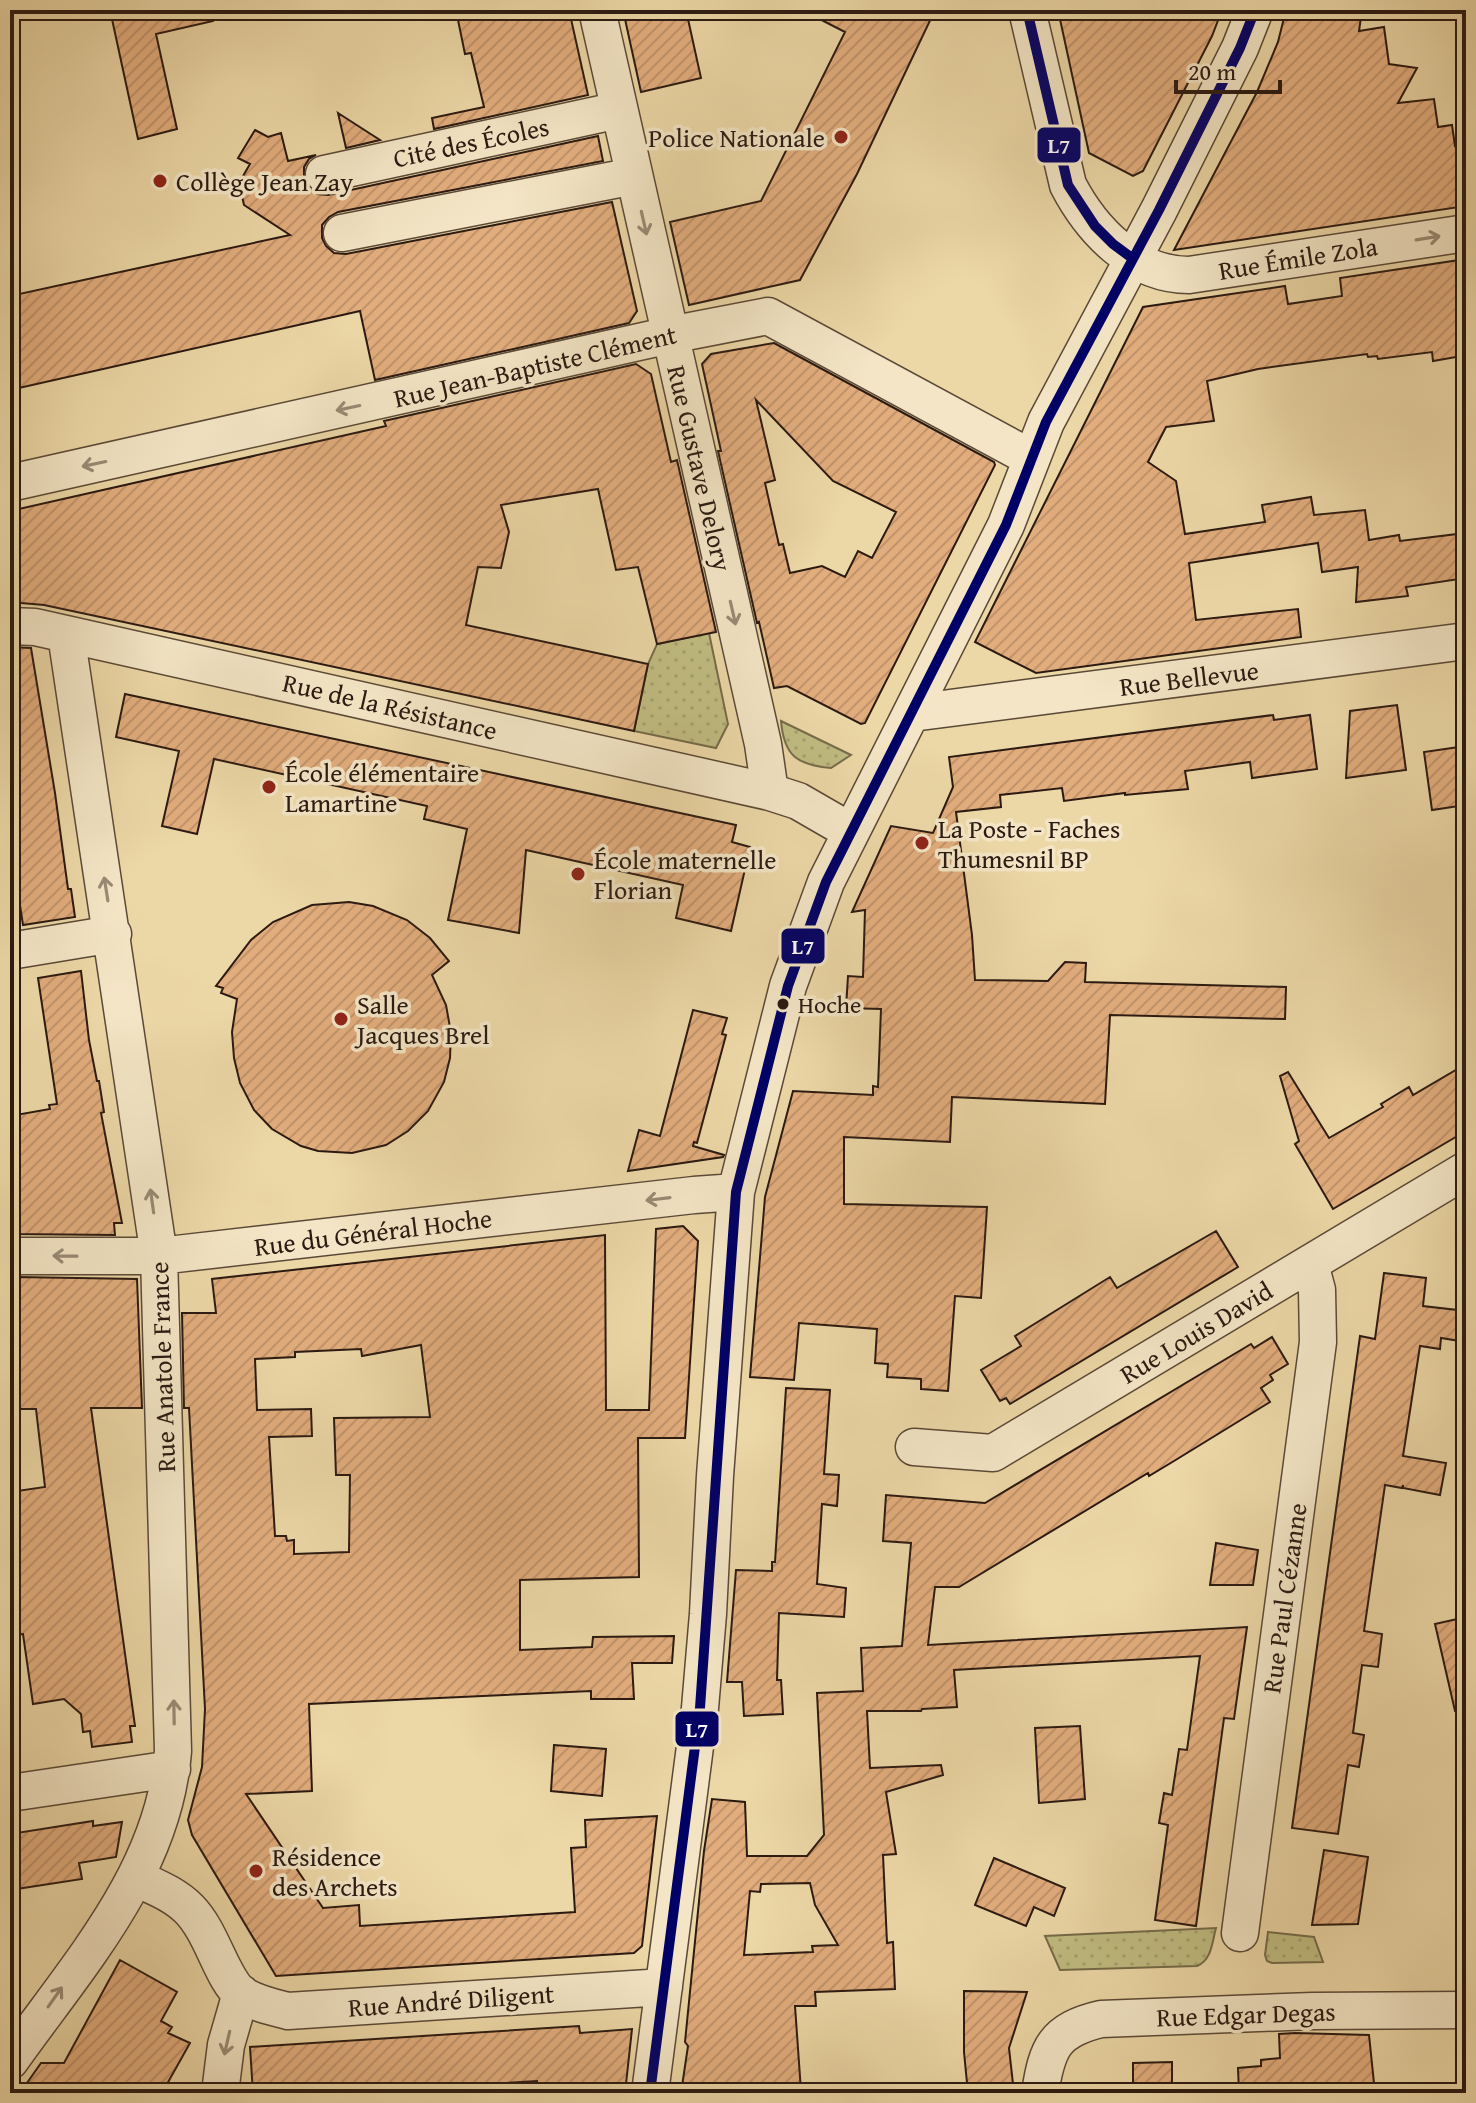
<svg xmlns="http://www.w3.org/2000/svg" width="1476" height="2103" font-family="'Gentium Book Plus',serif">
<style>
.grass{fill:url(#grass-dots);stroke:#766b4a;stroke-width:2}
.building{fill:url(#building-hatch);stroke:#2b1a12;stroke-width:2;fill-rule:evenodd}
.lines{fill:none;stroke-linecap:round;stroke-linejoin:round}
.minor-casing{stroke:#5b4937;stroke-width:39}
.minor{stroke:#f3e5c5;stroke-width:36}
.bus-1-casing{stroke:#f3e5c5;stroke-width:16}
.bus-1{stroke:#006;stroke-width:10}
.oneway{stroke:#998a74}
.poi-dot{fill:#8f2418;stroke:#f3e5c5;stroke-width:3}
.bus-dot{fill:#2b1a12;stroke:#f3e5c5;stroke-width:3}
.labels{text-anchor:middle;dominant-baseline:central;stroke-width:7;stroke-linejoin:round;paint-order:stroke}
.bus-label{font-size:24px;fill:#2b1a12;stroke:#f3e5c5;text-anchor:start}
.poi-label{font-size:26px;fill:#2b1a12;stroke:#f3e5c5;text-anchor:start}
.street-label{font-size:26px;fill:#2b1a12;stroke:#f3e5c5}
.line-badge{stroke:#f3e5c5;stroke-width:3}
.badge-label{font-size:22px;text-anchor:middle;font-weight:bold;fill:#fff}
</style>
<defs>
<pattern id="grass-dots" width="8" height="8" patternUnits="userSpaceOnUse" patternTransform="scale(2)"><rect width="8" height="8" fill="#c0bc81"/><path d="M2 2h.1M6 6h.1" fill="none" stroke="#a5a16e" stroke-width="1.8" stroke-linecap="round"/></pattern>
<pattern id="building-hatch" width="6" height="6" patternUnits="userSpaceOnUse" patternTransform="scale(2)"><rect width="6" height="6" fill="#e2ad7d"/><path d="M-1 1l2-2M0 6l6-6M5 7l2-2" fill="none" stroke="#c2946b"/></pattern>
</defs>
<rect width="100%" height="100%" fill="#ecd7a6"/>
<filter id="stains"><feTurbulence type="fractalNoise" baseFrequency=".0025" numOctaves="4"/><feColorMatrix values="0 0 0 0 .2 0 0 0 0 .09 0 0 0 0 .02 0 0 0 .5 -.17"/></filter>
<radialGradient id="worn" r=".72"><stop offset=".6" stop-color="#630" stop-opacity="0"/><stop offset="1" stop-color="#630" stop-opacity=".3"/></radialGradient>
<path class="grass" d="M709 633 728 724 716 748 634 731 648 664 657 644Z
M781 721 851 755 831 768C797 765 784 756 781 721Z
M1216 1928C1212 1942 1212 1960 1197 1966L1060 1970 1045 1936Z
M1268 1932 1314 1937 1323 1962 1272 1963 1267 1961 1265 1955Z"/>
<path class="building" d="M110 10H212L213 21 156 34 177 129 138 139Z
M478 10H569L588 95 434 129 432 118 484 107 471 53 465 54 458 20 479 15Z
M623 10H686L701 78 641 92Z
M802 10H935L857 174 800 280 689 305 670 222 761 201 845 32Z
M1058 10H1222L1212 36 1143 171 1133 176 1089 153Z
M1286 10H1362L1359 31 1384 27 1389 64 1417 68 1398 103 1434 99 1438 127 1452 125 1455 146 1466 144V206L1174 250 1257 92 1278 42Z
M338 113 380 140 346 148Z
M255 130 268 137 281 133 288 161 316 155 309 159 304 167V179L308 187 317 194 328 195 598 136 603 161 338 212 329 217 322 225V238L326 246 334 253 346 254 612 202 637 311 629 323 375 380 360 311 10 390V296L290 235 244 205 239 183 250 164 238 158Z
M1466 259V332L1459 333 1462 356 1433 361 1432 352 1378 359 1377 356 1368 357 1367 354 1258 369 1207 381 1214 421 1166 427 1148 462 1176 481 1185 534 1265 522 1262 505 1311 497 1314 515 1365 510 1369 540 1399 535 1400 541 1466 533V578L1406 587 1408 596 1356 602 1358 567 1322 572 1318 543 1189 563 1196 620 1298 609 1301 637 1036 673 975 642 1143 307 1285 286 1288 304 1342 296 1340 278Z
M774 343 994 462 995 465 865 723 861 724 787 686 774 688 759 622 757 623 718 451H721L702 364 711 354ZM756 400 833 481 896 512 872 558 858 551 845 577 822 566 790 573 783 544 779 545 765 483 775 480Z
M636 364 651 374 671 462 677 460 716 632 657 644 638 567 616 570 598 489 501 505 509 532 501 568 478 567 466 625 648 664 634 731 44 605 10 602V511L386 426 384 421Z
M10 647 31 648 55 793 68 889H71L75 917 23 925 10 840Z
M125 694 736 825 732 842 750 847 731 931 676 918 683 885 526 850 519 933 448 920 467 829 424 819 427 806 214 759 197 834 162 826 179 751 116 737Z
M1397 705 1406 770 1346 778 1350 711Z
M1273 715 1274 720 1310 715 1317 769 1252 778 1250 762 1185 771 1188 789 1125 795V793L1064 801 1062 788 1000 795 1001 807 956 812 972 935 975 980 1048 981 1065 962 1086 963 1085 982 1286 987 1285 1019 1110 1015 1105 1104 952 1097 950 1142 844 1137V1204L987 1207 981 1298 955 1296 948 1391 921 1389V1379L887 1377 888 1364 875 1363 877 1329 799 1323 794 1380 750 1377 765 1197 793 1091 873 1095V1086L878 1087 881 1009 846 1008 848 976 863 977 865 910 852 912 891 826 933 833 953 787 949 757Z
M1466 746V805L1432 810 1424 752Z
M349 902 373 906 407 920 430 938 449 961 432 975 446 1005 451 1033 450 1058 444 1082 428 1111 408 1131 386 1145 352 1153 318 1151 301 1146 272 1129 254 1110 240 1083 234 1058 232 1032 237 999 221 993 223 988 216 986 251 940 273 922 312 905Z
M81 971 89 1040 97 1081H99L104 1112 101 1113 122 1223H114L115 1235 10 1234V1116L50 1109 49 1105 57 1104 38 978Z
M693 1010 727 1018 722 1034 726 1035 697 1143 694 1142 693 1146 724 1155 723 1157 628 1171 639 1130 660 1136Z
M1466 1064V1131L1333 1209 1295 1144 1299 1141 1280 1076 1288 1072 1329 1138 1383 1107 1381 1104 1409 1087 1413 1095Z
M683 1226 698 1241 685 1438H638L639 1577 520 1580V1650L592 1647 593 1637 674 1636 672 1663H632L634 1699H591V1691L309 1704 312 1791 246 1794 323 1908 359 1905 360 1926 575 1912 571 1848 586 1847 585 1820 657 1816 642 1946 634 1953 276 1976 192 1835 188 1820 202 1767 205 1709 189 1408H184L182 1313H216L212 1279 605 1235 606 1410H649L656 1229ZM421 1345 430 1417 334 1418 336 1475H350L349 1552 294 1554V1540L287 1541 286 1536H275L269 1437 312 1436 311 1409 257 1410 255 1359 295 1357V1352L361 1349 362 1356Z
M1216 1231 1238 1267 1010 1404 1006 1398 1000 1401 981 1370 1021 1346 1015 1336 1110 1277 1117 1288Z
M1384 1273 1426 1278 1423 1306 1466 1311V1342L1441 1338 1440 1349 1420 1346 1403 1456 1446 1463 1440 1495 1403 1488V1485L1402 1488 1385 1485 1364 1631 1382 1634 1378 1667 1362 1665 1353 1733 1364 1735 1359 1767 1348 1765 1338 1834 1292 1828 1360 1336 1375 1339Z
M17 1277 137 1279 142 1408H91L135 1726H130L132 1742 92 1747 90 1731 83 1732 81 1714 64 1699 33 1704 23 1634 10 1635V1599L17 1598 10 1550V1492L45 1487 36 1409H19Z
M1272 1337 1288 1364 1270 1375 1273 1380 1261 1388 1270 1402 1174 1461 1149 1476 1148 1473 959 1587H935L928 1645 1247 1627 1234 1719 1224 1718 1196 1926 1155 1920 1168 1825 1159 1823 1164 1793 1172 1795 1179 1749 1187 1750 1200 1656 954 1670 957 1707 922 1709 921 1711H867L870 1768 941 1765 943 1775 886 1792 896 1854 883 1855 887 1943 893 1942 895 1989 815 1992 816 2006H795L801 2091 787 2093H681L688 2046 685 2042 704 1851 712 1799 745 1802 747 1856H807L824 1835 817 1693 863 1691 861 1648 902 1646 911 1543 883 1541 886 1495 985 1503 1251 1344 1254 1348ZM810 1883 815 1905 838 1945 812 1946 813 1952 744 1955 750 1891 760 1892 761 1884Z
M786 1388 830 1390 824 1474 839 1475 837 1506 822 1504 817 1584 846 1588 844 1617 779 1613 777 1680H781L783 1714 744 1716 742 1682H727L736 1570 772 1571V1562H775Z
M1216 1543 1258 1550 1253 1585H1210Z
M1466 1617V1710L1455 1711 1435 1624Z
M1080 1726 1085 1799 1039 1803 1035 1728Z
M554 1745 606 1749 602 1796 551 1791Z
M93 1821V1826L122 1822 116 1857 79 1863 82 1879 10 1890V1834Z
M1324 1850 1368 1857 1358 1924 1312 1925Z
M994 1858 1065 1888 1054 1916 1034 1907 1026 1926 975 1905Z
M120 1960 177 1992 161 2021 172 2027 168 2033 190 2043 162 2093H20L41 2063H64Z
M964 1991 1027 1992 1009 2048 1014 2093H968L964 2052Z
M579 2026 580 2033 632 2029 625 2093H538L537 2081 345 2093H253L250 2047Z
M1295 2033 1369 2035 1375 2093H1239L1238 2068 1261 2066V2060L1280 2058 1279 2034Z
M1172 2062V2093H1133V2063Z"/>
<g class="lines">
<defs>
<path id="minor" d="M597 10 763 744 770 792 798 801 850 831
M1027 10 1068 185C1092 231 1134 275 1189 275L1466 233
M324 174 619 110
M342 233 634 176
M10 483 670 335 768 316 1031 458
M10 626 35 627 770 792
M912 713 1466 641
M10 951 113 934
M10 1256H159L694 1195 736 1192
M914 1447 993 1453 1466 1170
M10 1793 172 1769
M136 1878C155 1887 174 1894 189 1909 212 1932 222 1979 241 1994 254 2003 272 2007 288 2011L664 1987
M1240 1933 1318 1342 1317 1290 1310 1264
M10 2061C77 1966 164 1872 173 1751L159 1256 66 634
M220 2093 226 2045 241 1993
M650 2093 700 1708 708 1614 715 1476 736 1192 788 986 826 882 1006 525 1046 422 1159 210 1240 48 1255 10
M1040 2093C1047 2048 1054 2030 1101 2019L1313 2011 1466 2010"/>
</defs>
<use href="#minor" class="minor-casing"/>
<use href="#minor" class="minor"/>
<defs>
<path id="bus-1" d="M1027 10 1068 185 1095 226 1113 244 1132 258
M650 2093 700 1708 736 1192 788 986 826 882 1006 525 1046 422 1159 210 1240 48 1255 10"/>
</defs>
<use href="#bus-1" class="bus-1-casing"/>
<use href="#bus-1" class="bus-1"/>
</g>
<defs><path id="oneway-shaft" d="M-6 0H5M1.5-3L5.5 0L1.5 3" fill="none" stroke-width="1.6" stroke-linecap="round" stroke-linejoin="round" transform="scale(2)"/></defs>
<g class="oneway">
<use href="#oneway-shaft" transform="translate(644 223) rotate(77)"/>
<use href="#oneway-shaft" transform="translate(1428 238) rotate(-9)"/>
<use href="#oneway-shaft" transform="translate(348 408) rotate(168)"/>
<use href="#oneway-shaft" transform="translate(94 464) rotate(168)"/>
<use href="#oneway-shaft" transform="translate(733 613) rotate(77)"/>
<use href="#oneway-shaft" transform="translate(106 889) rotate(-99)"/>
<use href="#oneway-shaft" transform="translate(658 1199) rotate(173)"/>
<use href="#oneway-shaft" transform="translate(152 1201) rotate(-98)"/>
<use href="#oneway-shaft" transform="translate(65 1256) rotate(-179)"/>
<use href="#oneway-shaft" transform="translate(174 1712) rotate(-91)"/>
<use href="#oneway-shaft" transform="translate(55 1997) rotate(-55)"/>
<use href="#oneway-shaft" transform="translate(227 2043) rotate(103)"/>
</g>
<g class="poi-dot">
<circle cx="841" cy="137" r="8"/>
<circle cx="160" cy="181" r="8"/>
<circle cx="269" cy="787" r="8"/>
<circle cx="922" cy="843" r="8"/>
<circle cx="578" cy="874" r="8"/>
<circle cx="341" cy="1019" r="8"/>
<circle cx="256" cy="1871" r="8"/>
</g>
<circle class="bus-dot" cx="783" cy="1004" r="7"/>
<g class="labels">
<g class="bus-label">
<text x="798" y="1004">Hoche</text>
</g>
<g class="poi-label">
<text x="825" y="137" text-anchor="end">Police Nationale</text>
<text x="176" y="181">Collège Jean Zay</text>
<text x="285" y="772">École élémentaire<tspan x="285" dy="30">Lamartine</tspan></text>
<text x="938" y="828">La Poste - Faches<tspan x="938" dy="30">Thumesnil BP</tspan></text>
<text x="594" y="859">École maternelle<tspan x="594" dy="30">Florian</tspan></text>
<text x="357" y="1004">Salle<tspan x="357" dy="30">Jacques Brel</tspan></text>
<text x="272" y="1856">Résidence<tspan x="272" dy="30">des Archets</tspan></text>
</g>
<g class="street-label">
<text transform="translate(471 142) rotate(-12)">Cité des Écoles</text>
<text transform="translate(1298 258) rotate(-9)">Rue Émile Zola</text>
<text transform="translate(535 366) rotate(-13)">Rue Jean-Baptiste Clément</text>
<text transform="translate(700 468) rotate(77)">Rue Gustave Delory</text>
<text transform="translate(1189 678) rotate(-7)">Rue Bellevue</text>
<text transform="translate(390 706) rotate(13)">Rue de la Résistance</text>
<text transform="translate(373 1232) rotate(-7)">Rue du Général Hoche</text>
<text transform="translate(1196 1332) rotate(-31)">Rue Louis David</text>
<text transform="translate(162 1367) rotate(-92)">Rue Anatole France</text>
<text transform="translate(1284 1598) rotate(-82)">Rue Paul Cézanne</text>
<text transform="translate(451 2000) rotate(-4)">Rue André Diligent</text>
<text transform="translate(1246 2014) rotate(-2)">Rue Edgar Degas</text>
</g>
</g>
<g class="line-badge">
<rect x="1036" y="126" width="46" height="38" rx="8" fill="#006"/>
<rect x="780" y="927" width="46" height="38" rx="8" fill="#006"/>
<rect x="674" y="1710" width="46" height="38" rx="8" fill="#006"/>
</g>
<g class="badge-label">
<text x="1059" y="153">L7</text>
<text x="803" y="954">L7</text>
<text x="697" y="1737">L7</text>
</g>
<rect width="1476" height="2103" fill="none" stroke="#ecd7a6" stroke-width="40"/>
<rect x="12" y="12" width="1452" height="2079" fill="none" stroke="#2b1a12" stroke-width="4"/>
<rect x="20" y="20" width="1436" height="2063" fill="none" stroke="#2b1a12" stroke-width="2"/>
<path d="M1176 80v12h104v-12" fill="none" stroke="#2b1a12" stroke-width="4"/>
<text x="1188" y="80" font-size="24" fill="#2b1a12" stroke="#f3e5c5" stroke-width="6" paint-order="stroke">20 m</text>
<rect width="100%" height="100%" filter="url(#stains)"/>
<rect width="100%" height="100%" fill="url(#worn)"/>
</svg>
